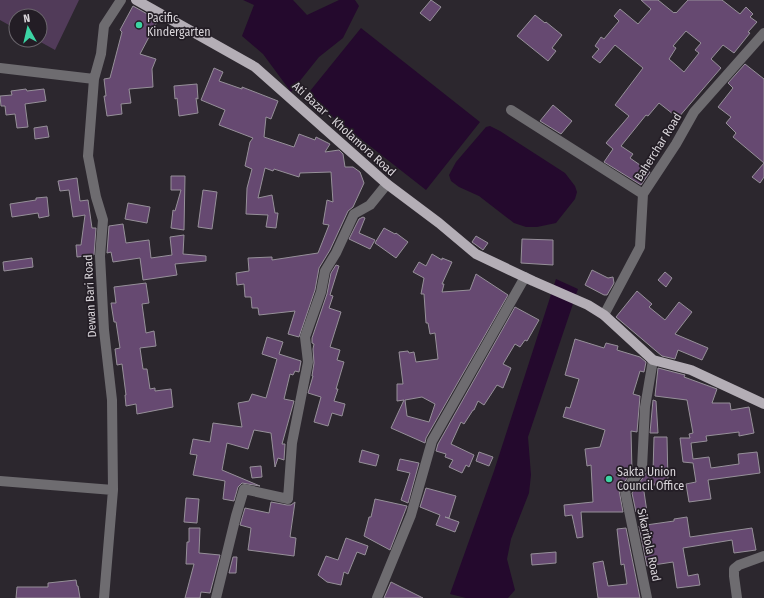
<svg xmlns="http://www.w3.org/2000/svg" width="764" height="598" font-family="'Fira Sans Condensed',sans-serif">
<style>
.green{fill:#513b59}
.water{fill:#24092d}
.building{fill:#664971;stroke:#969099;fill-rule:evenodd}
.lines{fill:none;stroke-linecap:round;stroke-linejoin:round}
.minor{stroke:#6e6c70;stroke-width:10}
.major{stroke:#b4aeb6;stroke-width:10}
.poi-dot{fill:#3cd4a4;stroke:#231d25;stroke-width:1.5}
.labels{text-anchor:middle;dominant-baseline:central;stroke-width:3.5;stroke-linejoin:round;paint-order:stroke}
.poi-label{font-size:12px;fill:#d8d4d9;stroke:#231d25;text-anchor:start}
.street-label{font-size:12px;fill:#d8d4d9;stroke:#231d25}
</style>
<rect width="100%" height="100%" fill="#2c272e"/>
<path class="green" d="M0 0H79L55 50 37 40H40V16H16V29L0 20Z"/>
<path class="water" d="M243 0H293L307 15 339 0H355L359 6 343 38 319 57 291 92 263 54 242 36 254 5Z
M361 28 480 122 426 190 306 96Z
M490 126 500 131 565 173 575 186 577 192 575 199 556 223 537 227H526L514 223 479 196 459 187 451 181 449 175 456 162 486 127Z
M556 279 578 289 528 437 531 475 529 493 511 539 507 559 515 590 508 598H466L450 594 494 471Z"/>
<path class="building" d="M431 0 441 7 430 21 420 13Z
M641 0H658L674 13 675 12 676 13 688 0H722L740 14 746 7 753 14 750 17 757 22 748 32 750 33 734 53 723 45 711 59 721 68 678 118 659 103 648 116 646 115 621 146 633 154 630 158 650 172 641 185 604 162 613 149 606 143 629 116 615 105 643 68 615 45 600 63 592 57 599 49 595 46 601 37 604 39 619 21 614 16 620 9 638 24 651 9ZM686 31 701 43 695 50 699 53 684 72 669 59 676 48 673 46Z
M133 6 158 20 140 54 156 59 152 69 153 87 129 89 131 103 121 104 122 114 107 116 104 96H106L104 79 110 78 122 32 120 30Z
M535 15 545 23 546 22 562 35 552 48 556 51 548 61 517 36Z
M745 64 764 79V177L760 183 752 177 764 163 733 137 736 133 726 123 731 117 718 107 733 88 728 83Z
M214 68 223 72 219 81 242 89V87L278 101 271 119 266 117 264 137 294 147 299 134 315 140 316 137 330 144 325 152 339 150 343 154 345 167H353L360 172 364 183 353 207 348 211 330 250 319 268 315 290 299 337 288 334 295 311 259 315 258 308H252L251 297H245L244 284 237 285 236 273 249 271 248 258 272 257V260L318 253 329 225 323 224 327 200 333 202 331 172 300 173 299 177 274 169 273 171 265 168 258 198 272 195 275 213H278L276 228 266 227 268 215 246 214 247 188 252 169 245 166 250 142 253 138 219 125 225 110 201 100Z
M197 84 198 99 196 98 198 113 179 116 177 98 175 99 174 86Z
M26 89 27 91 44 89 46 101 25 104 28 127 17 128 15 114 6 115 5 106H1L0 96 12 95 11 91Z
M553 105 572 121 561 134 540 121Z
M47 126 49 137 35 139 34 128Z
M171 176H185L184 230 171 228 173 210 175 211 181 190H171Z
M77 178 80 201 88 200 92 228H96L94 255 77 257 76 245H81L85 215 73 217 69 190 60 191 58 181Z
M203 190 217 192 212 229 198 227Z
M47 197 49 216 39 218 38 213 12 217 10 204 36 200V198Z
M128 203 150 207 147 223 125 219Z
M363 217 365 218 359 233 375 240 370 249 349 239 359 219Z
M123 224 126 243 149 240 151 258 172 255 170 237 184 235 183 254 206 256V261L175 264 177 275 143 280 140 258 113 262 111 252 107 253 109 226Z
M384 228 395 234 396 233 408 242 396 258 375 243Z
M476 236 488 243 483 250 472 242Z
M522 239 553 240V265L521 263Z
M432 254 442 260V258L452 262 442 284H444L442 292 470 290 476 274 508 295 426 438 425 443 391 428 404 400 397 401V384H403L399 352 408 351 409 353 414 352 416 362 438 359 435 333 430 334 428 323H426L424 294H421L424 278 413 272 419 262 426 266ZM422 397 435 404 429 422 407 416 405 400Z
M32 258 33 267 4 271 3 262Z
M336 265 339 266 330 295 333 296 329 308 341 312 330 347 340 350 337 360 344 362 336 389H338L334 401 345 404 342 416 332 413 328 426 314 422 321 397 308 393 313 376H312L314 363 313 349 314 344 312 343V338L327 294 331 273Z
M592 270 608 278 613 277 614 283 607 295H604L585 285Z
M665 272 672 278 666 287 658 280Z
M146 283 149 303 142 304 146 333 154 331 156 346 140 348 143 369H147L150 389 155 388V391L171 389 173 407 137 414 136 404 126 406 125 395H126L122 364 117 365 115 349 120 348 116 322H114L111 303H116L114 287Z
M637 291 652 304 649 307 665 320 679 302 692 312 675 334 708 348 702 360 678 350 675 359 662 356 616 317Z
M515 307 539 320 527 341 525 340 520 347 515 344 503 364 511 368 503 388 497 385 484 405 478 401 474 410H473L464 424 461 422 451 444 474 455 469 467 466 465 462 473 449 467 453 460 445 457 446 454 436 451 438 444Z
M267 337 283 342 279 354 301 361 299 372 295 371 293 375 290 374 284 399 294 401 282 444H285L284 460 278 458 275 467 271 433 254 430 248 449 227 443 222 470 260 486 242 483 238 487 234 501 223 499 225 481 193 475 197 455 190 454 193 439 210 442 213 423 242 427 238 403 249 401 252 394 266 398 277 359 262 354Z
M575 339 604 348 606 343 618 346 617 350 640 357 646 362 644 372 640 371 633 394 640 396 637 432 631 431 632 471 619 490 623 512H581L583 537 577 538 572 515 565 516 564 505 593 502 591 465 587 466 585 449 600 447 605 430 563 417 566 407 570 408 579 379 565 375Z
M658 368 685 375 684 377 717 389 712 403H730L731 410 749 407 754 433 739 436V432L706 436 707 441 691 443 693 459 709 457 711 468 739 464 738 454 757 452 760 473 708 480 711 499 689 502 686 484 696 482 693 463 683 462 680 438H690L689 434 693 433 687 400 655 396Z
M653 400 656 401 658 433H650Z
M654 437H667L668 483H655V485H643L647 512H636L632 493 647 472H653Z
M362 450 379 455 376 466 359 462Z
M479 452 493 457 489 466 476 461Z
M400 459 419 463 408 503 401 500 410 473 397 470Z
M261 466 262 477 252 478 250 467Z
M426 488 456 496 449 518 445 517 459 522 455 532 436 525 440 515 420 507Z
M186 498 199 499 197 523 184 522Z
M375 499 407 506 390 550 364 536 369 517H371Z
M271 502 287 505H291L295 502 290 537 296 538 294 556 248 550 251 528 240 525 245 508 269 513Z
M687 517 690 537 752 528 756 550 734 553 732 540 683 548 688 576 698 574 700 585 677 588 673 562 647 566 639 526 674 521V519Z
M189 528H200L199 553 220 555 210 593 201 592 200 598H185L194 564H186L187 542H189Z
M626 528 640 598H598L593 563 603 561 608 586 627 584 624 564 621 565 617 529Z
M346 538 368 546 365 555 357 552 348 574 344 572 341 585 327 582 318 575 326 556 338 560Z
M556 552V563L532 565 531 554Z
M233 557H237L236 573H229Z
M76 580 77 586H78L80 598H16L17 587H48V583Z
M391 582 423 598H384Z"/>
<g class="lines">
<path class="minor" d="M0 68 94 79
M511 110 643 194
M604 315 640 247 643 194 676 144 694 112 764 33
M0 481 113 490
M104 598 113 490 112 400 104 330 100 256 103 220 96 197 88 156 94 79 101 54 104 26 121 0
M216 598 236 516 244 489 288 499 292 443 308 362 305 337 321 292 325 271 336 253 354 214 370 205 387 184
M377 598 411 515 432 441 525 277
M647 598 625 491 642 468 645 407 653 360
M737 598 734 576V569L739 565 764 556"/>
<path class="major" d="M136 0 255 67 387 184 439 223 476 254 533 281 588 305 604 315 653 360 691 370 764 404"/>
</g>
<g class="poi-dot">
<circle cx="139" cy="25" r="4"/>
<circle cx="609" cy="479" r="4"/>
</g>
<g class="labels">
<g class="poi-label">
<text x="147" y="18">Pacific<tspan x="147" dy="14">Kindergarten</tspan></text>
<text x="617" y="472">Sakta Union<tspan x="617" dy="14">Council Office</tspan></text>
</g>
<g class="street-label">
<text transform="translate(344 129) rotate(42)">Ati Bazar - Kholamora Road</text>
<text transform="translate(658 147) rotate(-58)">Baherchar Road</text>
<text transform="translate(90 296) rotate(-93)">Dewan Bari Road</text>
<text transform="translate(649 545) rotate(78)">Sikaritola Road</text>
</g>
</g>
<g transform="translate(28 28) rotate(352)"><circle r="19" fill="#231d25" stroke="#6b666d"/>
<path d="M0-3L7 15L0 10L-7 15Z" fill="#3cd4a4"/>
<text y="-6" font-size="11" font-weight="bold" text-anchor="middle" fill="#d8d4d9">N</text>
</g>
</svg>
